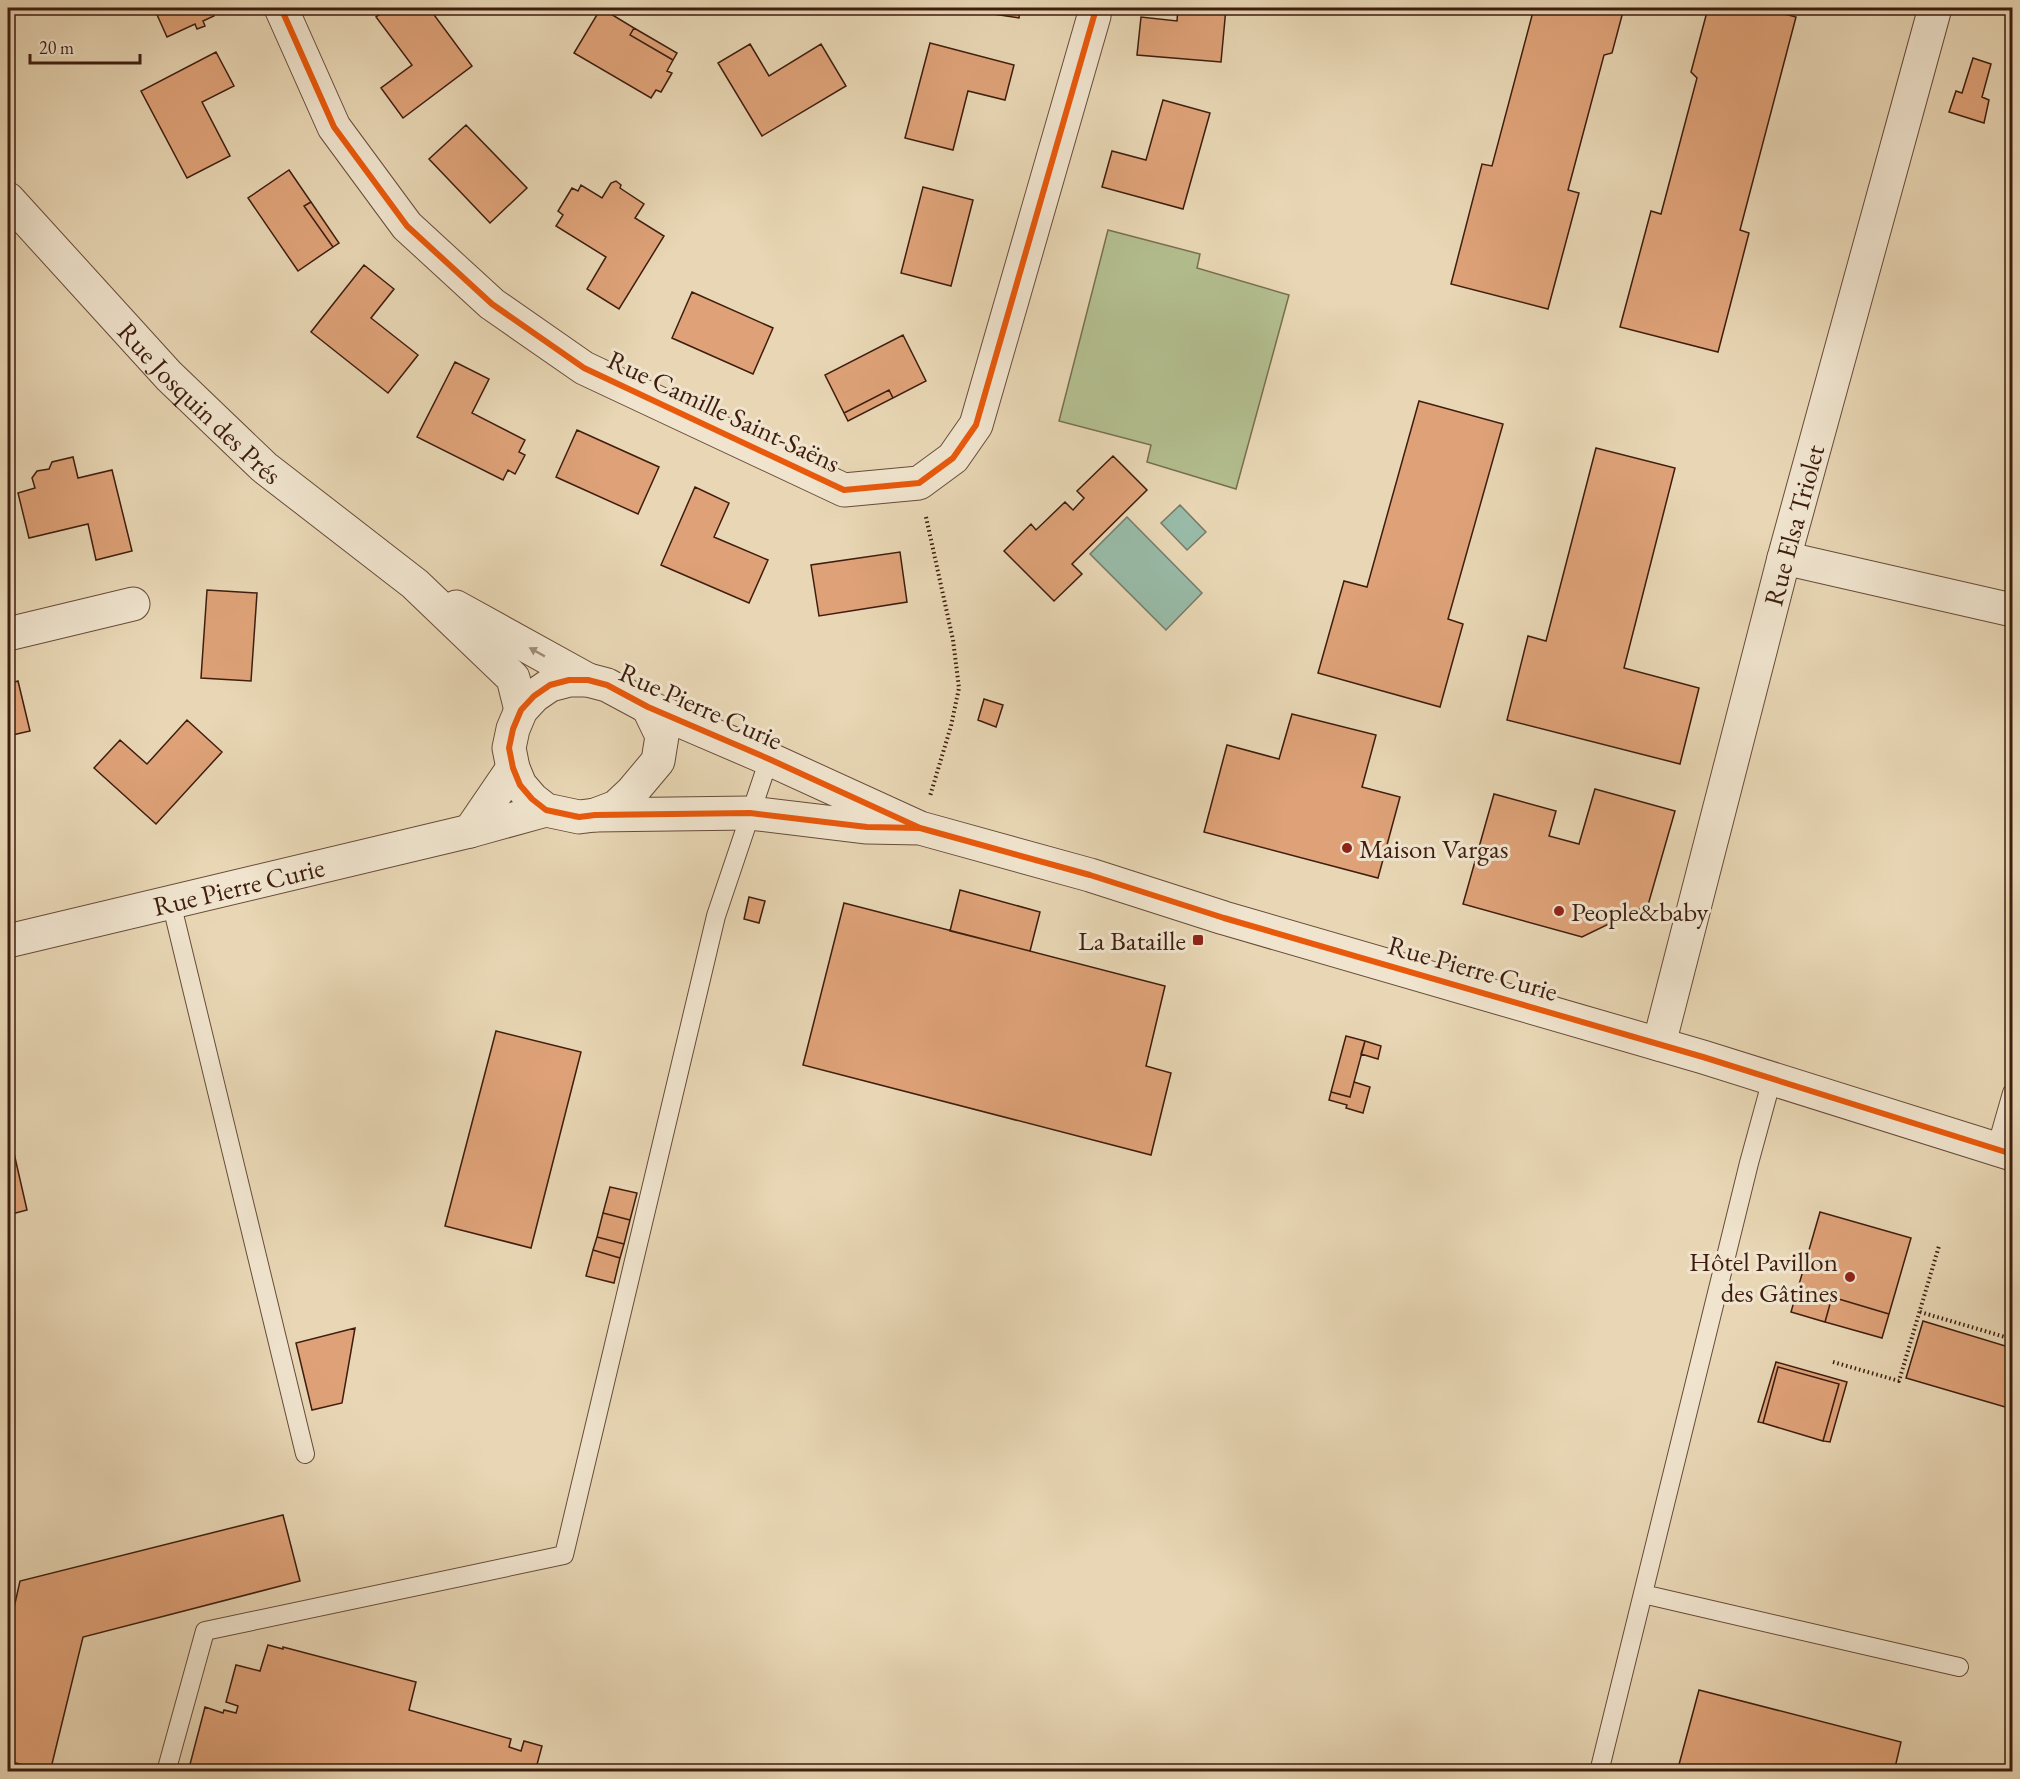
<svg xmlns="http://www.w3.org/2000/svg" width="2020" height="1779" font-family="'EB Garamond',serif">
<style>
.green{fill:#b3be8f;stroke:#786e4f;stroke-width:1.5}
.water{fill:#98baa7;stroke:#747b6a;stroke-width:1.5}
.building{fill:#dfa278;stroke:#3e1d0f;stroke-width:1.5}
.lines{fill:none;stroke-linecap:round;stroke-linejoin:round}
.service-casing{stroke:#684b38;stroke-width:20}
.minor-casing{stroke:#684b38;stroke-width:35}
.tertiary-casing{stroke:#684b38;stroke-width:35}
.path{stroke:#3e1d0f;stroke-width:4;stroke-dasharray:1.5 3;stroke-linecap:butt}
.service{stroke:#f0e4ce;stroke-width:18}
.minor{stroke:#f0e4ce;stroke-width:33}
.tertiary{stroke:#f0e4ce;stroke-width:33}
.cycleway-casing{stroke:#f0e4ce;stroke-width:10}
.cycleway{stroke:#e8590c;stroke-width:6}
.oneway{fill:#a08a78}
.poi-dot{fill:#8f2418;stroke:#f0e4ce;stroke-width:2}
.labels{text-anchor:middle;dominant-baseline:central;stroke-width:6;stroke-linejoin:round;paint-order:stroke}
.street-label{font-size:27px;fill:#3e1d0f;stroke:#f0e4ce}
.poi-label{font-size:27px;fill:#3e1d0f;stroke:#f0e4ce;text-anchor:start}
</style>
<rect width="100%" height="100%" fill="#e8d6b4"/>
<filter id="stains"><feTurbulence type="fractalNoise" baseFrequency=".00333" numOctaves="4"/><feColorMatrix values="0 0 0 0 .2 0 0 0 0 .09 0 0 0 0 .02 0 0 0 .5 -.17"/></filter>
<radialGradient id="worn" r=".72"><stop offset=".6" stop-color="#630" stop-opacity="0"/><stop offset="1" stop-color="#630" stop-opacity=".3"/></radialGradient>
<path class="green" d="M1108 230 1200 254 1197 268 1289 295 1236 489 1147 462 1151 445 1059 421Z"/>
<path class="water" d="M1180 505 1206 532 1187 550 1161 523Z
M1127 517 1202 593 1166 630 1090 554Z"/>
<path class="building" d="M154 8H210L214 16 203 21 205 26 197 29 195 24 167 37Z
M388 8H429L472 66 403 118 381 88 412 65 376 17Z
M601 8 634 28 630 35 673 60 667 71 672 73 661 92 656 90 651 98 574 53Z
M967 8H1020L1019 18 967 10Z
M1178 8H1226L1221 62 1137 55 1141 17 1177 21Z
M1534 8H1624L1612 53 1604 55 1568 190 1579 193 1548 309 1451 284 1482 164 1492 166Z
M1708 8H1762L1796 17 1740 230 1749 233 1718 352 1620 327 1651 211 1661 214 1697 78 1691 72Z
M634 28 677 53 673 60 630 35Z
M930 43 1014 65 1005 100 968 91 953 150 905 138Z
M750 44 769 76 821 44 846 86 762 136 718 63Z
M216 52 234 86 202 102 230 156 187 178 141 91Z
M1973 58 1991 64 1982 97 1989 100 1984 123 1949 112 1956 91 1962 93Z
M1163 100 1210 113 1183 209 1102 187 1112 151 1146 160Z
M466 125 527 188 490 223 429 159Z
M289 170 311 202 304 206 333 247 298 271 248 198Z
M616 181 621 185 620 188 644 204 635 218 664 236 619 309 587 289 606 257 556 226 563 215 558 211 572 188 578 191 581 185 602 198 611 183Z
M923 187 973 200 951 286 901 273Z
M311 202 339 243 333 247 304 206Z
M364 265 394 289 371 318 418 355 388 393 311 332Z
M692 292 773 328 753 374 672 338Z
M903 335 926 381 893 398 889 390 844 413 825 375Z
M455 362 489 379 472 413 525 440 519 452 525 455 515 474 508 470 503 480 417 437Z
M889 390 893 398 848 421 844 413Z
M1419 401 1503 424 1448 619 1463 624 1440 707 1318 673 1344 581 1367 587Z
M577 430 659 467 638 514 556 477Z
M1596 448 1675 468 1624 668 1699 688 1680 764 1507 720 1528 636 1546 641Z
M1113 456 1147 490 1072 564 1082 574 1054 601 1004 551 1031 524 1036 530 1065 502 1073 510 1084 498 1077 491Z
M73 457 78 478 112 470 132 551 96 560 88 524 29 538 18 493 35 488 32 478 37 471 49 469 52 462Z
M695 487 729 503 714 537 768 560 749 603 661 565Z
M900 552 907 602 819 616 811 565Z
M207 590 257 593 251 681 201 678Z
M18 681 30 731 8 736V684Z
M984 699 1003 705 996 727 978 720Z
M1292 714 1376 735 1362 787 1400 797 1378 878 1204 832 1227 745 1279 759Z
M187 720 222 752 156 824 94 768 120 740 147 764Z
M1595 789 1675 811 1648 905 1582 937 1463 904 1494 794 1556 811 1549 836 1579 844Z
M960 890 1040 912 1030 951 950 931Z
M749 897 765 901 759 923 744 919Z
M844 903 1165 986 1146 1066 1171 1073 1151 1155 803 1065Z
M496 1031 581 1052 531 1248 445 1226Z
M1346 1036 1365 1041 1350 1097 1331 1092Z
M1365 1041 1381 1046 1378 1059 1361 1054Z
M1354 1082 1370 1087 1363 1113 1346 1108 1347 1105 1329 1100 1331 1092 1350 1097Z
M8 1127 27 1210 8 1215Z
M610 1187 637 1193 630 1220 603 1213Z
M1820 1212 1911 1238 1889 1314 1832 1297 1825 1322 1791 1312Z
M603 1213 630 1220 624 1244 597 1237Z
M597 1237 624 1244 620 1258 593 1250Z
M593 1250 620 1258 614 1283 586 1276Z
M1832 1297 1889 1314 1882 1338 1825 1322Z
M1923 1321 2012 1348V1409L1906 1378Z
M355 1328 342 1403 312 1410 296 1343Z
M1776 1362 1847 1382 1830 1442 1823 1441 1839 1384 1778 1367 1763 1423 1758 1422Z
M1778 1367 1839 1384 1823 1441 1763 1423Z
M283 1515 300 1581 83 1637 50 1772 8 1761V1634L20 1581Z
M268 1645 283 1649V1647L416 1682 409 1710 511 1739 509 1747 521 1751 524 1741 542 1746 535 1772H188L205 1707 223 1713 224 1710 236 1713 238 1706 226 1702 236 1665 260 1671Z
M1699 1690 1901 1742 1894 1772H1677Z"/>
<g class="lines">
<defs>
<path id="service" d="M171 902 305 1454
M1996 1149 2012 1093
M1643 1594 1959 1667
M166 1772 205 1631 564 1555 716 916 769 759
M1599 1772 1749 1163 1772 1079"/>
<g id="minor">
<path d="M281 8 334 127 407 226 492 304 584 368 844 490 919 483 953 458 976 425 1094 16 1095 8"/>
<path id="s1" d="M8 199 169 376 264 467 415 584 513 678 521 710"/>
<path d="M1784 558 2012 610"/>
<path d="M456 607 588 680"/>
<path d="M8 634 133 604"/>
<path id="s2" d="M1659 1044 1784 558 1935 8"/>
</g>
<g id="tertiary">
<path d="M595 815 616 807 632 792 658 761 662 736 648 707"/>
<path d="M920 828 867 827 750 813 595 815 579 817 546 810 532 799 520 785 513 768 509 748 513 729 521 710 534 696 550 685 569 680H588L607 685 648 707 769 759 920 828 1090 875 1224 918 1703 1057 2012 1154"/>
<path d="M470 831 513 768"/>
<path id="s3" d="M8 941 470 831 546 810"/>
</g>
</defs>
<use href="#service" class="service-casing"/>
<use href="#minor" class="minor-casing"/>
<use href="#tertiary" class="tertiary-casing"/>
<path class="path" d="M926 517 953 640 959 688 951 726 930 796
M1920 1312 2012 1339
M1833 1362 1899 1381 1939 1246"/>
<use href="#service" class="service"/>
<use href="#minor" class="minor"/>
<use href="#tertiary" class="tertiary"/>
<defs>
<path id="cycleway" d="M281 8 334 127 407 226 492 304 584 368 844 490 919 483 953 458 976 425 1094 16 1095 8
M920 828 867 827 750 813 595 815 579 817 546 810 532 799 520 785 513 768 509 748 513 729 521 710 534 696 550 685 569 680H588L607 685 648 707 769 759 920 828 1090 875 1224 918 1703 1057 2012 1154"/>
</defs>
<use href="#cycleway" class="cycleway-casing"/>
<use href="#cycleway" class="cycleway"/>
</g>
<defs><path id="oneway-solid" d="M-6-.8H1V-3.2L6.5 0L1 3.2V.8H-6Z" transform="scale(1.5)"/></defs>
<use class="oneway" href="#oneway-solid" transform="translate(537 652) rotate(-151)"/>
<g class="poi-dot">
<circle cx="1347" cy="848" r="6"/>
<circle cx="1559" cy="911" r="6"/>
<rect x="1192" y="934" width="12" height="12" rx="3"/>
<circle cx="1850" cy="1277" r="6"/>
</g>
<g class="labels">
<g class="street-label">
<text stroke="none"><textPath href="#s1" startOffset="280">Rue Josquin des Prés</textPath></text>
<text transform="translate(724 411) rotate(25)">Rue Camille Saint-Saëns</text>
<text stroke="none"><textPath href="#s2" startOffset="536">Rue Elsa Triolet</textPath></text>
<text transform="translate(701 706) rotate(24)">Rue Pierre Curie</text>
<text stroke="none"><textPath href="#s3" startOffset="237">Rue Pierre Curie</textPath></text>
<text transform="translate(1473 968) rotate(16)">Rue Pierre Curie</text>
</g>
<g class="poi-label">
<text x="1359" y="848">Maison Vargas</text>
<text x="1571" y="911">People&amp;baby</text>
<text x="1186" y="940" text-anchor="end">La Bataille</text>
<text x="1838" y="1261" text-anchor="end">Hôtel Pavillon<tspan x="1838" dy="31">des Gâtines</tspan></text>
</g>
</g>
<rect width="2020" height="1779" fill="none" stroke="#e8d6b4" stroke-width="30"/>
<rect x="9" y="9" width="2002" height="1761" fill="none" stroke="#3e1d0f" stroke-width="3"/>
<rect x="15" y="15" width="1990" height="1749" fill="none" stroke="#3e1d0f" stroke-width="1.5"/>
<path d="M30 54v9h110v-9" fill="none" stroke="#3e1d0f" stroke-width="3"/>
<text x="39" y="54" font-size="18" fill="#3e1d0f" stroke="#f0e4ce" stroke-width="4.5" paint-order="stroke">20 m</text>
<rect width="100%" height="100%" filter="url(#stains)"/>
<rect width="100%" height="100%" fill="url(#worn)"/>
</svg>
